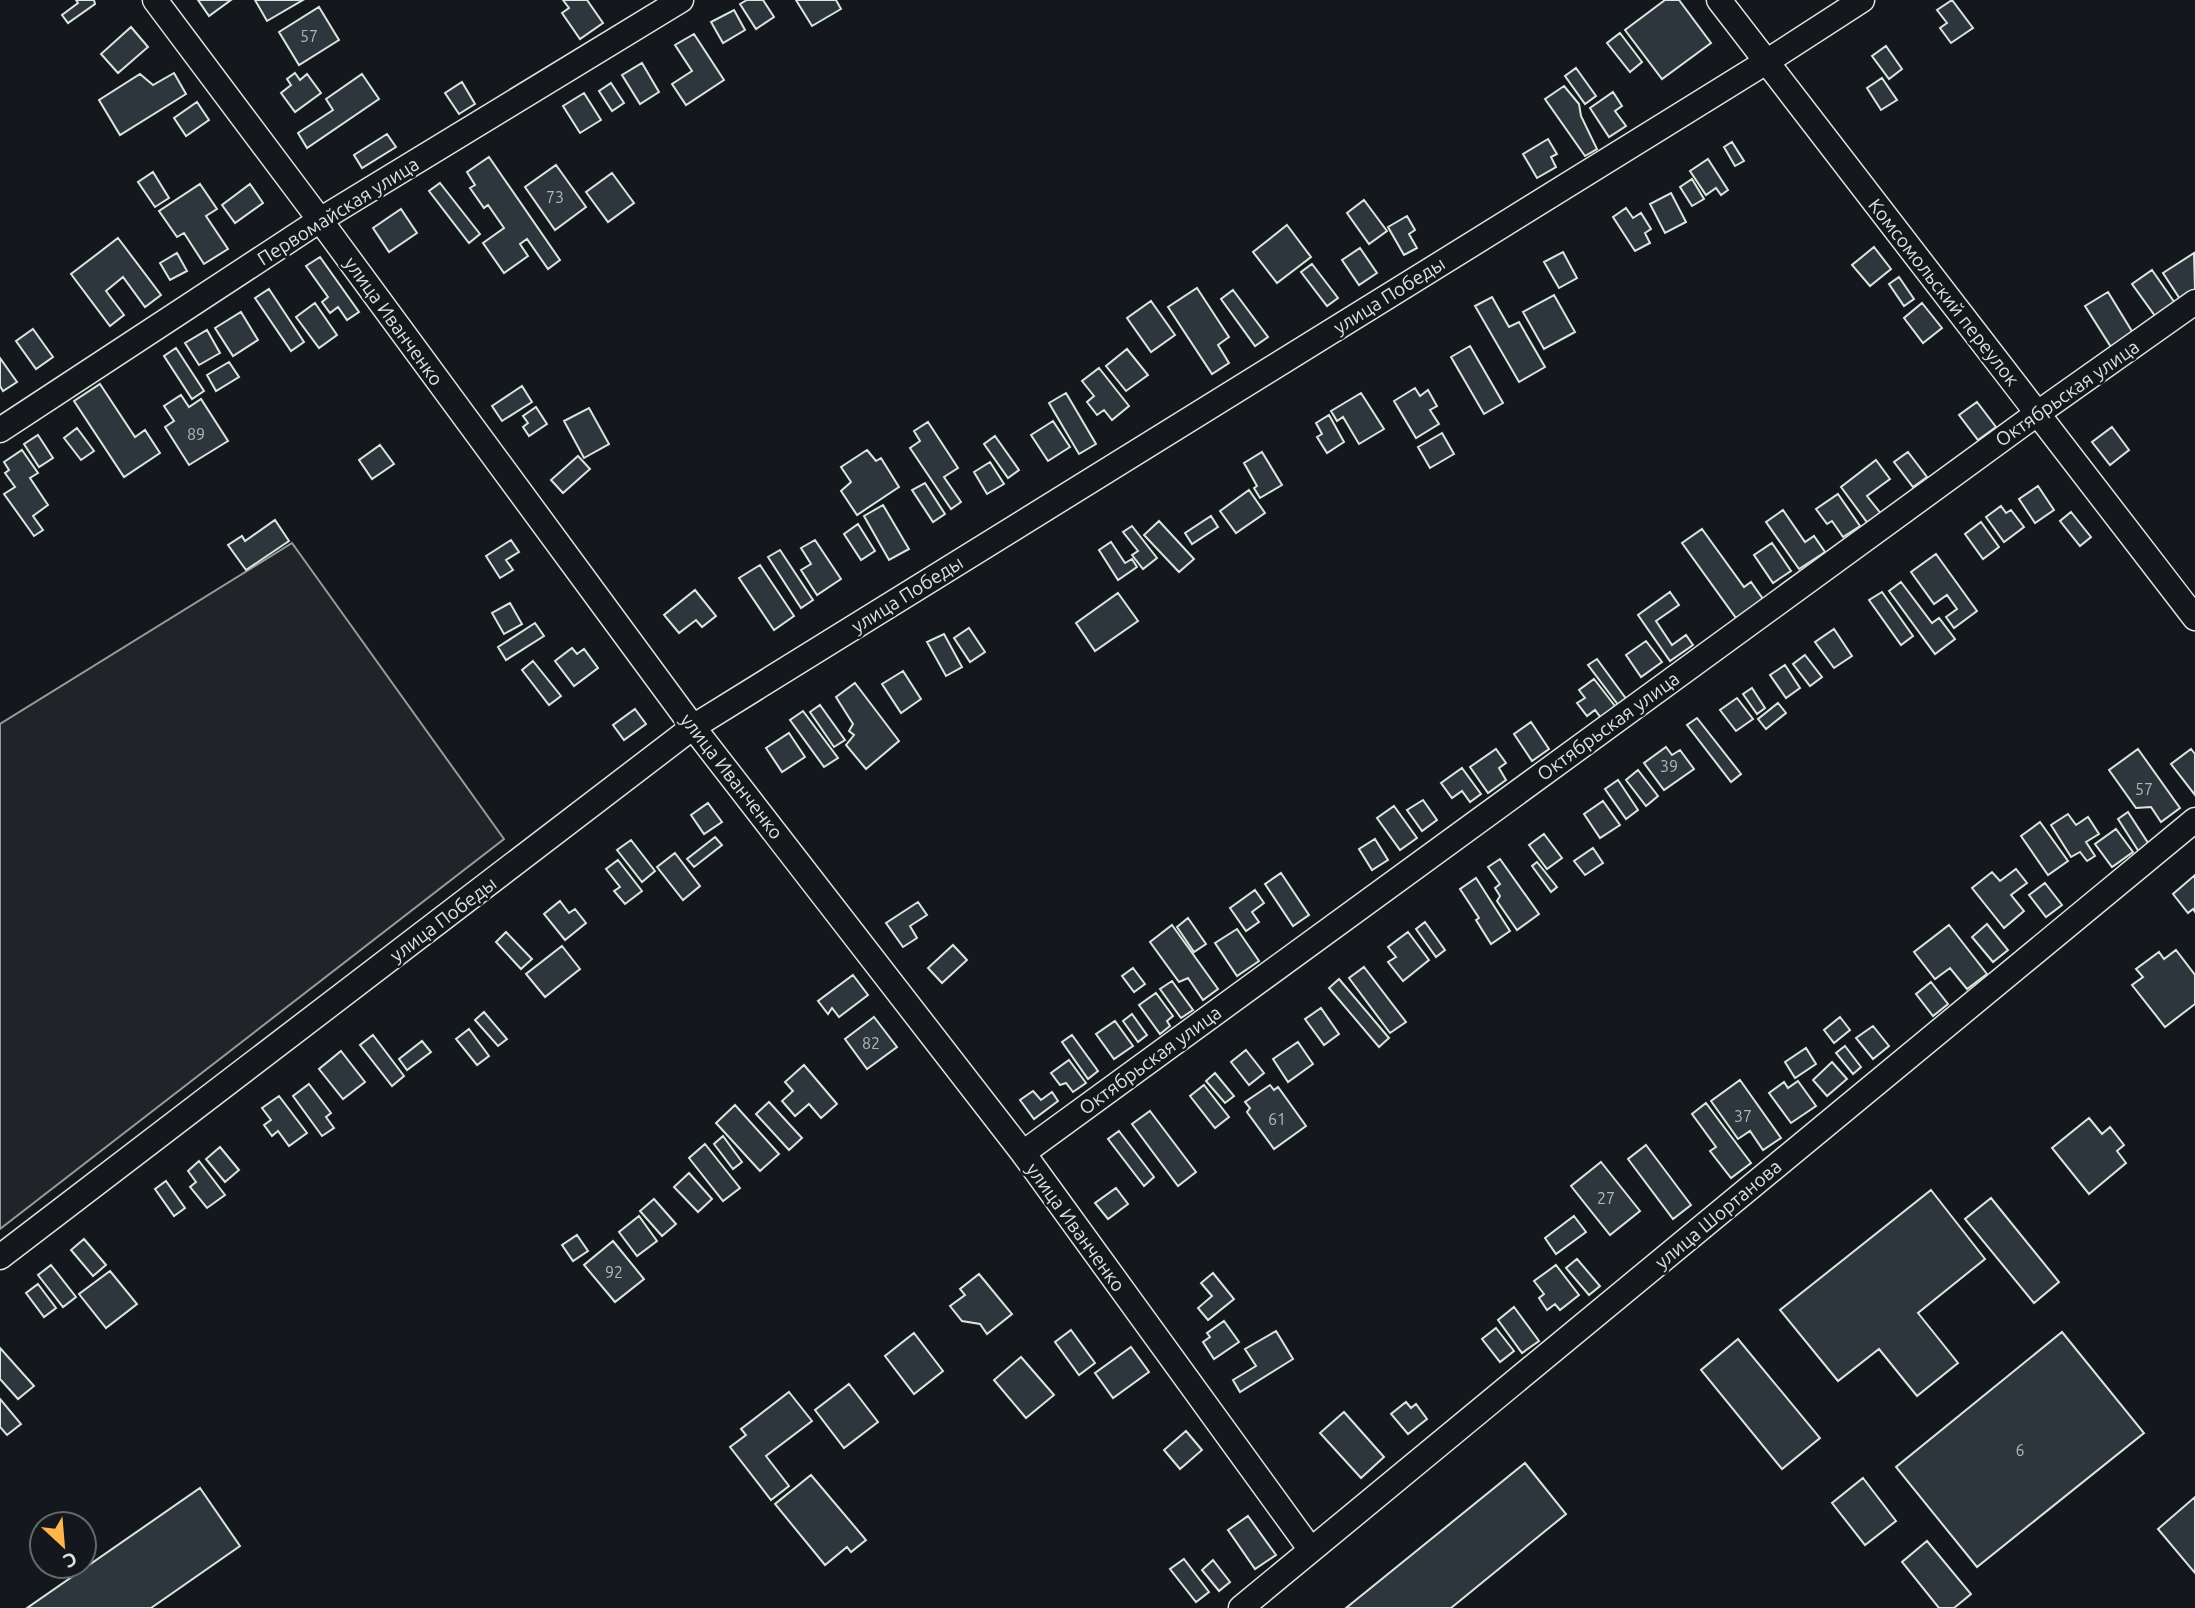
<svg xmlns="http://www.w3.org/2000/svg" width="2195" height="1608" font-family="Ubuntu,sans-serif">
<style>
.green{fill:#202428;stroke:#939e99;stroke-width:2}
.building{fill:#2c363c;stroke:#d8e6dc;stroke-width:2}
.lines{fill:none;stroke-linecap:round;stroke-linejoin:round}
.minor-casing{stroke:#d8e6dc;stroke-width:27}
.minor{stroke:#14181c;stroke-width:24}
.labels{text-anchor:middle;dominant-baseline:central;stroke-width:5;stroke-linejoin:round;paint-order:stroke}
.number-label{font-size:16px;fill:#adbab4}
.street-label{font-size:19px;fill:#d8e6dc;stroke:#14181c}
</style>
<rect width="100%" height="100%" fill="#14181c"/>
<path class="green" d="M292 543 504 839 0 1229V724Z"/>
<path class="building" d="M76 0H94L95 4 68 23 62 15 78 3Z
M198 0H231L209 16Z
M255 0H303L267 21Z
M563 0H587L603 23 580 39 562 13 569 8Z
M747 0H763L774 17 756 29 740 4Z
M796 0H836L841 9 812 26Z
M1665 0H1679L1711 43 1662 79 1625 30Z
M1952 0 1973 28 1951 43 1940 28 1947 23 1937 10Z
M319 7 339 40 299 65 279 32Z
M734 10 745 30 723 43 711 22Z
M131 27 148 47 118 73 101 54Z
M1620 33 1642 62 1630 72 1607 43Z
M694 34 724 80 686 105 672 84 692 71 675 45Z
M1886 46 1902 69 1889 79 1872 56Z
M642 63 659 92 640 104 622 75Z
M1576 68 1596 96 1585 104 1565 76Z
M174 73 186 94 120 135 99 100 140 74 153 85Z
M295 73 300 80 307 74 321 93 295 112 281 93 291 85 287 79Z
M362 74 379 99 307 148 298 133 333 110 326 99Z
M1882 78 1897 100 1881 110 1867 88Z
M462 82 475 104 459 114 445 93Z
M611 83 624 103 612 111 599 91Z
M1564 86 1579 104 1581 116 1597 149 1585 156 1545 99Z
M1613 92 1622 106 1615 111 1626 126 1609 137 1590 108Z
M584 93 601 120 580 133 563 106Z
M197 102 209 120 186 136 174 118Z
M387 134 396 147 362 168 354 155Z
M1548 139 1557 154 1551 157 1556 167 1537 178 1523 154Z
M1732 142 1744 161 1735 166 1724 147Z
M489 157 560 260 548 269 527 239 520 244 528 256 504 273 483 243 504 228 488 205 484 208 470 188 475 185 467 172Z
M1708 159 1728 190 1721 195 1716 188 1706 195 1690 171Z
M556 165 586 207 555 230 525 187Z
M153 172 169 198 155 207 138 182Z
M612 173 634 203 608 222 586 192Z
M1692 179 1704 199 1692 206 1680 187Z
M440 183 480 234 469 243 429 191Z
M200 184 217 209 206 216 228 249 204 264 184 233 177 237 159 211Z
M250 184 263 203 235 223 222 205Z
M1671 193 1686 222 1665 233 1650 204Z
M1364 200 1387 231 1369 244 1347 213Z
M1626 208 1633 218 1641 213 1651 229 1645 233 1650 243 1635 251 1613 217Z
M401 209 417 233 389 252 373 228Z
M1407 216 1415 230 1409 234 1417 248 1404 255 1388 227Z
M1287 225 1311 257 1277 283 1253 252Z
M118 238 161 295 145 307 123 277 106 291 124 315 110 326 71 274Z
M1874 247 1891 269 1870 286 1852 265Z
M1360 248 1377 273 1359 285 1342 260Z
M1563 252 1577 278 1559 288 1544 262Z
M177 253 187 271 170 280 160 263Z
M2194 253 2195 289 2180 299 2163 273Z
M320 257 359 312 347 320 338 307 330 313 322 302 328 297 306 266Z
M1312 264 1338 298 1327 306 1301 272Z
M2152 270 2177 306 2158 320 2132 284Z
M1899 277 1914 299 1904 306 1889 284Z
M1197 288 1229 337 1218 345 1229 363 1212 374 1168 307Z
M269 289 304 342 291 351 255 298Z
M1233 290 1268 337 1255 346 1221 299Z
M2108 292 2133 333 2111 347 2085 306Z
M1554 295 1575 332 1544 349 1523 312Z
M1492 297 1509 327 1519 322 1545 367 1519 382 1475 306Z
M1151 301 1175 335 1151 352 1127 318Z
M315 303 337 335 319 348 296 317Z
M1922 303 1942 328 1923 343 1904 318Z
M241 312 258 340 233 356 215 328Z
M33 329 53 357 36 369 16 341Z
M207 330 220 353 199 365 185 343Z
M1470 346 1503 403 1484 414 1451 357Z
M176 348 204 391 192 399 164 356Z
M1127 349 1148 375 1126 391 1106 366Z
M0 358 17 382 3 391 0 386Z
M229 362 239 377 216 391 207 375Z
M1099 368 1129 406 1112 420 1104 410 1097 415 1087 402 1094 396 1082 381Z
M100 384 135 437 145 430 160 453 124 477 74 401Z
M522 386 532 402 502 421 492 406Z
M1415 388 1420 396 1428 390 1437 406 1430 410 1439 424 1416 438 1394 401Z
M1066 393 1096 444 1079 454 1049 403Z
M1361 393 1384 429 1359 444 1343 417 1337 421 1331 411Z
M181 395 189 407 201 399 228 441 189 465 165 427 174 421 164 406Z
M1977 402 1996 427 1978 440 1959 415Z
M536 407 547 424 529 436 523 427 528 423 523 416Z
M589 408 609 444 584 458 564 421Z
M1329 415 1344 442 1327 453 1317 437 1322 434 1316 423Z
M1053 421 1070 447 1048 461 1031 435Z
M928 422 958 468 944 477 961 502 951 509 910 448 920 441 914 431Z
M2112 427 2129 450 2110 465 2092 442Z
M77 428 94 451 81 460 64 438Z
M1442 433 1454 454 1430 468 1418 447Z
M38 435 53 458 39 467 24 444Z
M995 436 1019 470 1008 478 984 444Z
M380 445 394 464 372 479 359 460Z
M22 450 38 473 30 478 48 505 33 516 43 530 34 536 4 494 15 487 5 473 9 470 4 462Z
M867 450 876 461 881 458 899 487 857 515 841 491 851 482 841 467Z
M1262 452 1282 485 1260 498 1254 488 1257 486 1244 463Z
M1908 452 1927 477 1913 487 1894 462Z
M578 456 590 469 563 493 551 480Z
M1876 460 1890 479 1867 496 1882 515 1869 525 1841 487Z
M990 462 1004 484 987 494 974 472Z
M925 483 945 514 933 522 912 490Z
M2038 486 2054 510 2035 523 2019 499Z
M1249 490 1265 513 1236 533 1220 511Z
M1838 494 1860 526 1843 537 1832 521 1827 524 1816 509Z
M883 505 909 549 889 560 864 516Z
M2001 506 2006 513 2011 510 2024 527 2004 542 1986 517Z
M1783 510 1805 542 1814 536 1825 552 1799 569 1766 522Z
M2071 512 2091 537 2080 546 2060 521Z
M1211 516 1218 527 1192 544 1185 533Z
M275 520 289 541 246 570 228 545 242 536 245 541Z
M1159 521 1194 559 1179 572 1144 535Z
M1981 522 1999 547 1983 559 1965 534Z
M858 524 875 551 861 560 844 534Z
M1132 526 1157 558 1143 569 1132 555 1138 551 1123 532Z
M1702 529 1744 587 1751 582 1763 599 1736 618 1682 543Z
M511 540 519 552 506 560 513 570 500 578 486 556Z
M815 540 841 579 817 595 801 570 811 564 801 548Z
M1111 542 1125 563 1132 559 1137 567 1118 580 1099 550Z
M1772 543 1791 571 1773 583 1754 555Z
M780 550 813 600 801 608 768 557Z
M1936 554 1977 611 1954 628 1946 617 1957 609 1947 595 1934 604 1911 572Z
M760 565 794 616 774 630 739 578Z
M1901 582 1932 623 1939 618 1955 639 1935 654 1889 591Z
M695 590 716 616 702 627 696 620 679 633 664 615Z
M1670 592 1679 605 1656 621 1672 645 1686 635 1693 645 1670 661 1638 615Z
M1882 592 1913 636 1901 645 1869 600Z
M1118 593 1138 621 1095 651 1076 623Z
M510 603 522 624 504 634 492 613Z
M535 623 544 636 506 660 498 647Z
M969 628 985 652 970 662 954 638Z
M1834 629 1852 656 1834 668 1815 642Z
M944 634 962 667 946 676 927 642Z
M1646 641 1662 662 1641 677 1626 655Z
M572 648 577 654 584 649 598 668 574 686 555 661Z
M1805 655 1822 677 1810 686 1793 664Z
M1597 659 1627 700 1619 706 1588 665Z
M533 661 561 696 549 705 522 670Z
M1785 665 1800 688 1786 698 1770 675Z
M903 671 921 699 901 713 882 684Z
M1594 679 1615 706 1601 718 1595 710 1587 716 1577 703 1585 698 1579 690Z
M855 683 899 741 866 769 846 745 854 735 849 731 853 724 836 697Z
M1752 688 1765 708 1757 714 1743 694Z
M1737 698 1753 719 1736 731 1720 710Z
M1778 703 1786 713 1766 729 1758 719Z
M820 705 845 740 834 747 810 712Z
M635 709 646 724 624 740 613 725Z
M803 711 838 758 824 767 790 720Z
M1697 718 1741 774 1731 782 1687 725Z
M1531 722 1549 749 1532 761 1514 734Z
M789 733 805 757 782 772 766 748Z
M1666 747 1672 755 1680 750 1694 769 1664 790 1644 763Z
M1496 749 1506 763 1499 768 1506 780 1488 793 1470 767Z
M2138 749 2180 808 2161 822 2151 807 2136 808 2109 770Z
M2191 749 2195 754V795L2171 764Z
M1462 768 1481 794 1470 802 1462 791 1452 798 1441 783Z
M1638 770 1658 796 1646 806 1626 780Z
M1618 780 1638 810 1626 819 1605 789Z
M1423 800 1437 820 1422 831 1407 810Z
M1603 801 1620 825 1600 838 1584 814Z
M708 803 722 822 704 834 691 815Z
M1394 806 1417 838 1400 850 1377 818Z
M2128 812 2150 846 2139 852 2118 819Z
M2068 814 2076 825 2088 817 2099 834 2086 842 2095 856 2087 861 2080 852 2071 857 2051 825Z
M2040 822 2068 861 2048 875 2021 836Z
M2116 829 2133 852 2112 867 2095 844Z
M1544 834 1562 858 1547 869 1529 845Z
M715 837 722 845 694 867 687 859Z
M1375 839 1388 860 1372 870 1359 849Z
M631 840 655 871 642 882 617 850Z
M1593 848 1603 863 1585 875 1574 861Z
M675 853 700 886 683 900 657 867Z
M1500 859 1539 914 1517 930 1497 901 1500 896 1495 888 1500 884 1488 867Z
M618 860 642 891 625 904 614 891 620 887 606 869Z
M1537 862 1557 887 1551 892 1532 866Z
M2016 869 2027 883 2011 895 2024 911 2004 928 1972 888 1992 872 2000 881Z
M1281 873 1309 915 1293 926 1265 884Z
M2195 875V912L2193 909 2188 913 2173 894Z
M1476 878 1510 931 1491 944 1476 920 1479 918 1460 889Z
M2045 883 2062 905 2046 917 2029 895Z
M1255 890 1264 903 1252 912 1259 922 1246 931 1230 908Z
M560 901 569 913 575 909 586 923 565 940 544 914Z
M918 902 927 915 910 926 917 938 903 947 886 923Z
M1188 918 1206 944 1194 952 1177 927Z
M1425 922 1445 950 1436 957 1416 929Z
M1987 924 2008 950 1993 962 1972 937Z
M1172 925 1218 989 1203 1000 1188 978 1179 982 1150 942Z
M1949 925 1987 974 1967 989 1950 968 1935 979 1914 952Z
M1237 929 1259 961 1237 976 1215 943Z
M506 932 532 959 521 969 496 942Z
M1408 932 1429 960 1403 981 1388 962 1396 957 1388 947Z
M953 945 967 960 942 983 928 968Z
M562 946 580 969 545 997 526 974Z
M2176 950 2195 975V1004L2165 1027 2132 985 2143 977 2136 969 2159 952 2164 959Z
M1364 967 1406 1022 1390 1033 1349 978Z
M1133 968 1145 984 1134 992 1122 976Z
M853 975 868 995 839 1017 832 1008 828 1014 818 1001Z
M1339 979 1389 1038 1379 1047 1329 988Z
M1172 981 1193 1010 1181 1018 1160 989Z
M1931 982 1948 1004 1933 1016 1916 994Z
M1156 993 1173 1016 1167 1021 1170 1026 1160 1034 1139 1005Z
M1321 1008 1339 1034 1324 1045 1305 1019Z
M484 1012 507 1039 498 1046 475 1020Z
M1132 1014 1147 1035 1138 1042 1123 1021Z
M874 1017 897 1047 867 1069 845 1039Z
M1840 1017 1850 1030 1834 1043 1824 1030Z
M1115 1021 1133 1046 1114 1059 1096 1034Z
M1873 1026 1889 1046 1873 1059 1856 1038Z
M469 1029 489 1056 477 1065 456 1039Z
M373 1035 404 1076 392 1086 360 1045Z
M1072 1035 1098 1071 1088 1079 1062 1042Z
M422 1041 431 1052 407 1070 399 1059Z
M1298 1042 1313 1064 1288 1082 1273 1059Z
M1845 1046 1861 1067 1853 1074 1836 1053Z
M1806 1048 1816 1064 1795 1078 1785 1062Z
M1246 1050 1264 1073 1249 1085 1231 1062Z
M341 1051 365 1082 343 1099 319 1069Z
M1069 1060 1086 1083 1073 1092 1066 1083 1060 1085 1051 1073Z
M1832 1062 1847 1079 1827 1096 1813 1080Z
M804 1065 837 1104 821 1118 809 1104 795 1116 782 1101 793 1091 785 1082Z
M1215 1073 1234 1096 1225 1103 1206 1081Z
M1740 1080 1781 1138 1763 1150 1750 1131 1738 1139 1711 1101Z
M1798 1081 1816 1106 1791 1123 1769 1093 1784 1082 1788 1088Z
M309 1084 331 1113 326 1117 334 1128 322 1136 293 1096Z
M1204 1085 1229 1117 1215 1128 1190 1096Z
M1270 1085 1274 1090 1278 1087 1306 1126 1274 1149 1247 1112 1250 1108 1245 1102Z
M1033 1091 1041 1100 1052 1092 1058 1101 1034 1119 1020 1100Z
M279 1096 307 1133 289 1146 278 1131 272 1136 264 1125 271 1120 262 1108Z
M769 1102 802 1138 789 1150 756 1114Z
M1706 1103 1751 1163 1731 1178 1710 1151 1716 1147 1692 1114Z
M735 1105 779 1154 760 1171 716 1123Z
M1150 1111 1196 1172 1178 1186 1132 1124Z
M2089 1118 2102 1134 2110 1127 2124 1145 2117 1151 2126 1163 2089 1194 2052 1148Z
M1119 1131 1154 1177 1144 1186 1108 1139Z
M723 1136 742 1162 733 1169 714 1144Z
M705 1144 740 1188 723 1201 689 1158Z
M1646 1145 1691 1205 1673 1219 1628 1159Z
M220 1147 239 1170 225 1182 206 1159Z
M199 1161 225 1195 207 1208 190 1187 196 1182 188 1171Z
M1601 1162 1640 1211 1610 1235 1571 1186Z
M689 1173 712 1199 698 1212 674 1187Z
M166 1181 185 1208 174 1216 155 1189Z
M1116 1188 1128 1204 1108 1219 1095 1203Z
M1931 1190 1985 1259 1918 1313 1958 1363 1917 1396 1879 1349 1838 1381 1780 1310Z
M1991 1198 2059 1282 2034 1303 1965 1219Z
M654 1199 676 1224 662 1236 640 1211Z
M639 1216 657 1241 637 1256 619 1232Z
M1574 1216 1586 1232 1556 1254 1545 1238Z
M577 1235 588 1251 573 1261 562 1245Z
M84 1239 106 1265 93 1276 71 1250Z
M613 1241 644 1279 615 1302 584 1265Z
M1577 1259 1600 1286 1589 1295 1566 1268Z
M51 1265 76 1297 63 1307 38 1275Z
M1556 1265 1579 1295 1560 1310 1555 1304 1547 1310 1539 1298 1544 1294 1534 1281Z
M110 1271 137 1304 106 1328 79 1294Z
M1213 1273 1234 1299 1208 1320 1198 1308 1212 1296 1201 1283Z
M979 1274 1012 1314 987 1334 980 1324 962 1321 950 1306 965 1295 960 1289Z
M38 1284 56 1308 44 1317 26 1293Z
M1514 1307 1539 1341 1522 1353 1498 1320Z
M1224 1321 1239 1342 1214 1359 1203 1342 1210 1337 1207 1333Z
M1496 1328 1514 1351 1500 1362 1482 1339Z
M1071 1330 1095 1363 1079 1375 1055 1342Z
M1276 1331 1293 1359 1240 1392 1233 1380 1256 1366 1245 1349Z
M2062 1332 2144 1433 1977 1567 1896 1467Z
M914 1333 943 1371 914 1394 885 1356Z
M1738 1339 1820 1438 1782 1469 1701 1370Z
M1131 1347 1149 1372 1113 1398 1095 1373Z
M0 1348 34 1386 18 1399 0 1379Z
M1021 1357 1054 1395 1026 1418 994 1380Z
M849 1384 878 1422 844 1448 815 1410Z
M789 1392 812 1421 766 1456 789 1486 771 1500 730 1447 746 1435 741 1429Z
M0 1399 21 1424 7 1435 0 1427Z
M1406 1402 1411 1408 1416 1404 1427 1419 1408 1434 1391 1414Z
M1344 1412 1384 1457 1361 1478 1320 1433Z
M1186 1431 1202 1450 1180 1469 1164 1450Z
M1525 1463 1566 1514 1451 1608H1346Z
M811 1475 866 1540 851 1552 847 1547 825 1565 775 1504Z
M1863 1478 1896 1521 1865 1545 1832 1503Z
M200 1488 240 1546 151 1608H27Z
M2195 1497V1573L2158 1529Z
M1248 1516 1276 1555 1255 1569 1228 1530Z
M1927 1541 1971 1594 1954 1608H1939L1902 1562Z
M1184 1559 1209 1592 1196 1602 1170 1569Z
M1213 1560 1230 1582 1219 1591 1202 1570Z"/>
<g class="lines">
<defs>
<path id="minor" d="M155 0 320 220 693 727 1023 1153 1311 1550
M1719 0 2195 618
M0 430 320 220 681 0
M1023 1153 2038 413 2195 302
M0 1257 693 727 1766 62 1862 0
M1241 1608 2195 820"/>
</defs>
<use href="#minor" class="minor-casing"/>
<use href="#minor" class="minor"/>
</g>
<g class="labels">
<g class="number-label">
<text x="309" y="36">57</text>
<text x="555" y="197">73</text>
<text x="196" y="434">89</text>
<text x="1669" y="766">39</text>
<text x="2144" y="789">57</text>
<text x="871" y="1043">82</text>
<text x="1743" y="1116">37</text>
<text x="1277" y="1119">61</text>
<text x="1606" y="1198">27</text>
<text x="614" y="1272">92</text>
<text x="2020" y="1450">6</text>
</g>
<g class="street-label">
<text transform="translate(338 211) rotate(-32)">Первомайская улица</text>
<text transform="translate(1944 292) rotate(52)">Комсомольский переулок</text>
<text transform="translate(1389 295) rotate(-32)">улица Победы</text>
<text transform="translate(394 321) rotate(54)">улица Иванченко</text>
<text transform="translate(2067 393) rotate(-35)">Октябрьская улица</text>
<text transform="translate(907 594) rotate(-32)">улица Победы</text>
<text transform="translate(1608 726) rotate(-36)">Октябрьская улица</text>
<text transform="translate(732 776) rotate(52)">улица Иванченко</text>
<text transform="translate(443 919) rotate(-37)">улица Победы</text>
<text transform="translate(1150 1060) rotate(-36)">Октябрьская улица</text>
<text transform="translate(1718 1214) rotate(-40)">улица Шортанова</text>
<text transform="translate(1076 1227) rotate(54)">улица Иванченко</text>
</g>
</g>
<g transform="translate(63 1545) rotate(154)"><circle r="33" fill="#14181c" stroke="#626a69" stroke-width="2"/>
<path d="M0-5L12 26L0 18L-12 26Z" fill="#ffb74d"/>
<text y="-10" font-size="19" font-weight="bold" text-anchor="middle" fill="#d8e6dc">С</text>
</g>
</svg>
